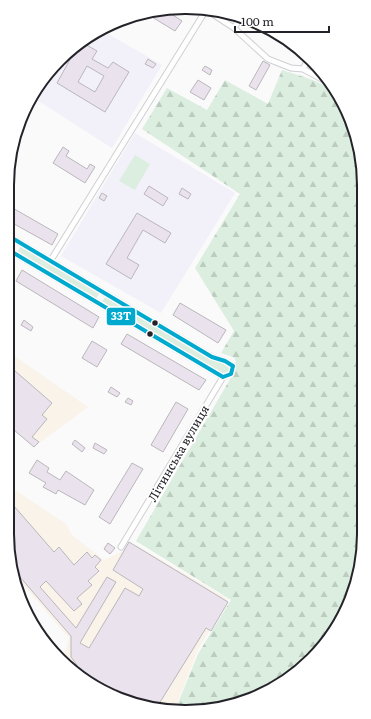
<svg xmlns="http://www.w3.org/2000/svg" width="371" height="719" font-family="Literata,serif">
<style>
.built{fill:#f2f0f9}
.industrial{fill:#faf3e9}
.grass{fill:#dbeedf}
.forest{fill:url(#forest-firs)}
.building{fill:#eae2ec;stroke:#bab7bb;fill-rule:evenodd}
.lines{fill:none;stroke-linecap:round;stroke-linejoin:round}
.street-casing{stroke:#d0d0d3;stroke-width:7}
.street{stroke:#fefefe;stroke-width:5}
.bus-1-casing{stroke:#fff;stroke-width:7}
.bus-1{stroke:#00a9ce;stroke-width:4}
.bus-dot{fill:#242329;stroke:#fff;stroke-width:1.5}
.labels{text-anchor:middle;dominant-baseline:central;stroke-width:4;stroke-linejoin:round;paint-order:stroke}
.street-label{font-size:12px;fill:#242329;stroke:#fff}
.rim{fill:none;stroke:#242329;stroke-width:2}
.line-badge{stroke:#fff;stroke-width:1.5}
.badge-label{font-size:11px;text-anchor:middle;font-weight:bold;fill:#fff}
</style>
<defs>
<pattern id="forest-firs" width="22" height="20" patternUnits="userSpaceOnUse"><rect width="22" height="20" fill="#dbeedf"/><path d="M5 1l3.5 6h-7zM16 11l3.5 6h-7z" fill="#bcccbf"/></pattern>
</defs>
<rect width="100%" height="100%" fill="#fafafb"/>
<path class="built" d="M103 31 162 65 112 148 32 97 68 51Z
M135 133 235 193 161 313 61 256Z"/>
<path class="industrial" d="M7 351 88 407 34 447 7 424Z
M9 486 66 524 72 535 104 560 136 545 228 599 198 650 175 708 140 706 87 682 63 660 69 638 14 574 7 533V487Z"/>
<path class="grass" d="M135 155 150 164 135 190 119 181Z
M21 246 99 294 96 299 18 251Z
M105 297 210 359 224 363 230 370 228 374H225L206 365 102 302Z"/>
<path class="forest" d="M282 70C301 76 321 81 336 93 350 105 358 144 362 162L364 545 345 613 312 660 264 694 209 710 176 708 198 654 231 600 136 541 233 374 236 366 235 358 221 353 234 331 195 268 240 194 142 129 167 88 207 110 225 80 268 104Z"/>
<path class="building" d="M167 11 182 21 175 31 147 14Z
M83 43 97 51 92 59 108 68 113 62 129 72 105 112 57 83 78 45ZM87 66 104 76 95 92 78 82Z
M148 59 156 64 153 68 145 64Z
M263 61 270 65 256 90 249 86Z
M205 66 212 70 210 75 202 70Z
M198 80 211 88 204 100 190 92Z
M346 110 350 117 352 124 342 116Z
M63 147 69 151 66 156 87 169 90 164 95 167 85 183 53 163Z
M149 186 168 198 163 206 144 194Z
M182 188 191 194 188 199 179 194Z
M102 193 107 196 104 201 99 198Z
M11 207 58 234 52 245 7 220V213Z
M137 213 171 233 165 243 143 230 127 258 139 265 131 279 106 264Z
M22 270 99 317 93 328 16 281Z
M180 303 226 330 218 343 173 315Z
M24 320 33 327 31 331 21 325Z
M127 334 206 380 199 390 121 344Z
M92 341 107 350 97 367 82 358Z
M7 364 52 403 42 415 47 419 32 437 39 442 34 447 7 424Z
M111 387 120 393 117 397 108 392Z
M128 398 133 401 131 405 125 402Z
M176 402 188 409 163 452 151 445Z
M75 440 85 448 82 452 72 444Z
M95 443 107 450 104 454 93 448Z
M37 460 49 468 47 472 60 480 66 471 94 490 85 505 58 490 56 494 43 487 46 483 29 473Z
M132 463 143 469 110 524 99 517Z
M7 498 54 552 59 547 74 565 87 552 92 558 95 555 101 560 95 567 99 571 88 581 92 585 77 598 82 604 74 611 46 581 40 587 76 628 107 577 116 582 80 643 89 648 125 588 139 596 143 589 113 570 129 542 228 602 211 631 206 628 157 707 140 706 87 682 76 672 77 665 71 657V636L13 569 7 534Z
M108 543 115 548 110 554 104 549Z"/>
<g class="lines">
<defs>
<path id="street" d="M205 9 234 28 268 59 291 68 303 69 331 84
M234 28 240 19
M303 69 307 61
M7 235 212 357 225 361 233 366 231 374 223 377
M7 249 223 377
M51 260 206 10
M121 547 223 377"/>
</defs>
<use href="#street" class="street-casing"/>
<use href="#street" class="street"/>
<defs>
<path id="bus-1" d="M7 249 223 377 231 374 233 366 225 361 212 357 7 235"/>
</defs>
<use href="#bus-1" class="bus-1-casing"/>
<use href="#bus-1" class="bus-1"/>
</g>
<g class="bus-dot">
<circle cx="155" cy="323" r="3.5"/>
<circle cx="150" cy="334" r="3.5"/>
</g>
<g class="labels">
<g class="street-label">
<text transform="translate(178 453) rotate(-60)">Літинська вулиця</text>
</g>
</g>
<path d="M0 0H371V719H0ZM185 14H186A171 171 0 0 1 357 185V534A171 171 0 0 1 186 705H185A171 171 0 0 1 14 534V185A171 171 0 0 1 185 14Z" fill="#fff" fill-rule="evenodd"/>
<path class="rim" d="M185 14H186A171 171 0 0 1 357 185V534A171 171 0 0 1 186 705H185A171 171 0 0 1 14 534V185A171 171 0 0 1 185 14Z"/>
<rect class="line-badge" x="106" y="307" width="30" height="19" rx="4" fill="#00a9ce"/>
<g class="badge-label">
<text x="121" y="320">33T</text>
</g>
<path d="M235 26v6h94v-6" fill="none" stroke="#242329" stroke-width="2"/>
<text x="241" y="26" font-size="12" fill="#242329" stroke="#ffffff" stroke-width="3" paint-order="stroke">100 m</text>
</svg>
